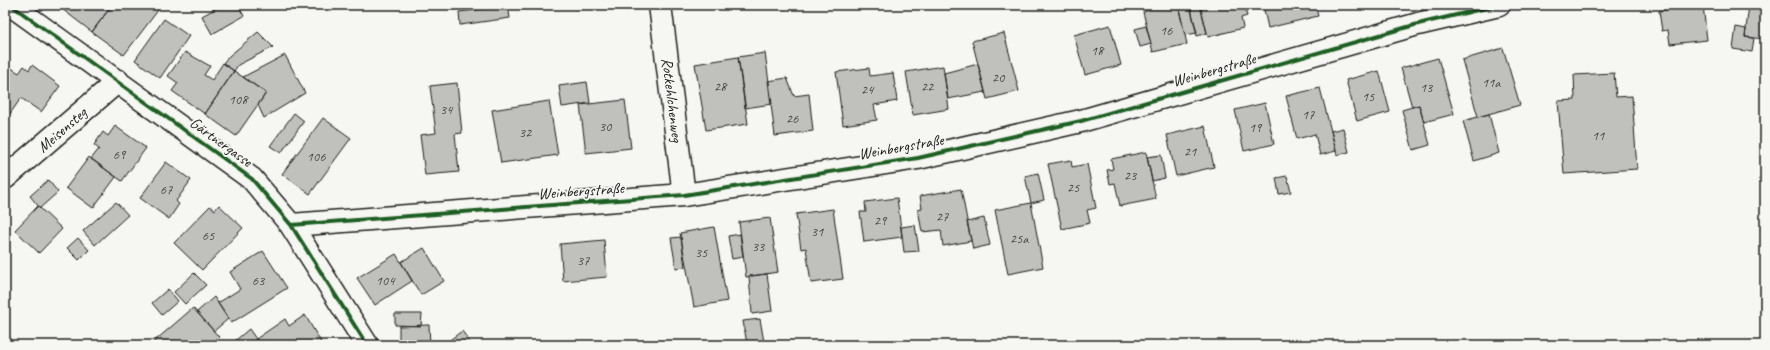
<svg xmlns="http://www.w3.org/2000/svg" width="1770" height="350" font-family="Caveat,sans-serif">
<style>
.building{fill:#c0c0bd;stroke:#1c1c1c}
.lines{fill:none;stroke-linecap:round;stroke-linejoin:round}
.minor-casing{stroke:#1c1c1c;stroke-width:25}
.minor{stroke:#f6f6f2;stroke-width:22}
.cycleway-casing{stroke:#f6f6f2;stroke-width:6}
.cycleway{stroke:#1b5e20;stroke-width:4}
.labels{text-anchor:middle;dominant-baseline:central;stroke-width:3.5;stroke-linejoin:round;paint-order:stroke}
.number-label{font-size:14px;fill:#454544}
.street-label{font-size:16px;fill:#1c1c1c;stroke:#f6f6f2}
</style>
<rect width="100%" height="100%" fill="#f6f6f2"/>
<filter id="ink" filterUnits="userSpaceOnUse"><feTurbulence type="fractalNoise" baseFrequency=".025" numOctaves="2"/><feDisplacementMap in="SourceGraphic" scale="8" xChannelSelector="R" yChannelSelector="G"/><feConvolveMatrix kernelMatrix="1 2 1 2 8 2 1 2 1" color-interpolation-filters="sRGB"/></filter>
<g filter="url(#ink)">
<path class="building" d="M65 5H112L92 32 62 9Z
M112 5H162L124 55 92 32Z
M222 5H238L244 16 212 34 202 16Z
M1146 5H1178L1187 44 1153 52 1143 12 1147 11Z
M1178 5H1190L1197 33 1185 35Z
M1190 5H1200L1207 33 1197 36Z
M1200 5H1244L1247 16 1241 18 1243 28 1208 37Z
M1263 5H1315L1318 16 1268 28Z
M1665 5H1703L1707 40 1670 44 1668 30 1662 31 1659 11 1666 10Z
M1749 5H1765V39L1745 37Z
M508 6 510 18 460 25 459 12Z
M164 19 189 36 160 78 135 60Z
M1110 25 1121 65 1085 75 1074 35Z
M1146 26 1151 44 1140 47 1135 29Z
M1736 27 1746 29 1745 37 1754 38 1752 52 1733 49Z
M258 32 273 47 238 65 234 71 223 63 229 56Z
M1004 33 1019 91 987 99 972 41Z
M1503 48 1520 105 1478 117 1462 60Z
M185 52 210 66 204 75 212 80 223 63 234 71 205 114 172 91 178 83 168 76Z
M765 53 772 104 745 108 738 57Z
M285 55 305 93 264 118 258 105 266 93 243 77Z
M738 57 748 124 706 130 695 64Z
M1438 58 1454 114 1424 122 1419 105 1412 107 1401 68Z
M5 64 19 73 24 66 29 70 32 65 60 86 41 112 21 98 5 121Z
M978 64 985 92 948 99 944 73Z
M943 66 949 109 913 115 906 72Z
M869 68 870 76 893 73 897 101 874 105 877 120 843 125 836 72Z
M234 71 266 93 236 136 205 114Z
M1379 71 1390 112 1357 121 1346 80Z
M1614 73 1616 97 1632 96 1637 169 1564 174 1558 101 1575 100 1574 75Z
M787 78 794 96 809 94 813 131 775 136 768 81Z
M587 82 590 103 562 107 559 86Z
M457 83 462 133 455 134 459 172 425 175 420 135 436 133 430 86Z
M1320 88 1336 151 1320 155 1315 134 1297 139 1286 96Z
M625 100 631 148 586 153 580 105Z
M549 101 558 155 501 163 492 110Z
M1265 103 1274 144 1244 151 1235 110Z
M1419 105 1430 145 1413 150 1402 110Z
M294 113 304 121 281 153 270 146Z
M1489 114 1499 153 1474 161 1463 121Z
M323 118 351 138 310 194 282 174Z
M115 126 146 148 122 181 91 159 99 149 94 145 103 132 108 136Z
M1205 126 1214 167 1176 176 1167 135Z
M1343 128 1349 152 1337 155 1331 131Z
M1146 152 1156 199 1120 206 1115 183 1110 184 1107 170 1113 169 1111 159Z
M1161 155 1165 178 1152 181 1147 157Z
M89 157 116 177 93 208 66 188Z
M1071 160 1072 167 1087 164 1096 208 1087 210 1090 223 1062 229 1048 164Z
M166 162 191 180 176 201 179 204 169 219 140 198Z
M1038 173 1044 200 1031 203 1025 176Z
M1287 176 1291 192 1279 194 1276 178Z
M48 180 58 192 40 208 30 196Z
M961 189 971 241 943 246 941 230 922 232 918 209 922 208 920 196Z
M897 198 902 237 864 242 860 212H866L865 202Z
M116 202 128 215 95 245 83 231Z
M1031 203 1043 267 1008 274 995 210Z
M219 205 243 228 202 270 174 243 210 206 215 210Z
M38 206 62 229 39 253 15 230Z
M833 209 843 279 811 283 806 248 801 249 796 214Z
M770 218 778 272 746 277 739 222Z
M984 218 990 245 973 249 967 222Z
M915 225 919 251 904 252 901 227Z
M714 227 727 301 694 307 680 233Z
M740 234 743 257 732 259 728 236Z
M681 237 685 267 676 268 671 238Z
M78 238 89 250 79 260 67 248Z
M604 240 607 277 563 281 560 244Z
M424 248 444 281 421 295 401 262Z
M263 251 287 288 231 323 218 303 240 289 230 272Z
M396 254 412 281 375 305 357 278Z
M194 273 206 285 185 304 174 292Z
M767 274 772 311 752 314 749 276Z
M168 289 178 301 162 315 152 303Z
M214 297 228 319 214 331 197 312Z
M193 308 219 337 210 345H150Z
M395 314H422L421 326 395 325Z
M305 315 322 344 320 345H260L256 339 285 319 289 326Z
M760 319 764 342 747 344 743 321Z
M429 325 430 345H399V326Z
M249 329 256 339 249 345H230Z
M462 331 472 345H443Z"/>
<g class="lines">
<defs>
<path id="minor" d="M11 5 252 179 291 225 367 345
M660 5 684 195
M5 178 118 81
M291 225 684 195 918 158 1081 121 1418 24 1499 5"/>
</defs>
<use href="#minor" class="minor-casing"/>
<use href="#minor" class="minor"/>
<defs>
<path id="cycleway" d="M11 5 252 179 291 225 367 345
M291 225 684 195 918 158 1081 121 1418 24 1499 5"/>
</defs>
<use href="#cycleway" class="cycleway-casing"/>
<use href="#cycleway" class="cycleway"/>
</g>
</g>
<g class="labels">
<g class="number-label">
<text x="1166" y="30">16</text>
<text x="1097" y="50">18</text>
<text x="998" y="77">20</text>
<text x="1491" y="82">11a</text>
<text x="720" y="86">28</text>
<text x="927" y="86">22</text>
<text x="1426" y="87">13</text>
<text x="867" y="89">24</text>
<text x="1368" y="96">15</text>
<text x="238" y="99">108</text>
<text x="446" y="109">34</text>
<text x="1308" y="114">17</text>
<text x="792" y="118">26</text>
<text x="605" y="126">30</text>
<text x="1255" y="127">19</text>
<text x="525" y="132">32</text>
<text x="1598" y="135">11</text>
<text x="1190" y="151">21</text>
<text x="119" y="154">69</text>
<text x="316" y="156">106</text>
<text x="1130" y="175">23</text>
<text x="1073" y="187">25</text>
<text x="166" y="189">67</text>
<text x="942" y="216">27</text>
<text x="880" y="220">29</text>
<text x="817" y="231">31</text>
<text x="208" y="235">65</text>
<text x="1019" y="238">25a</text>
<text x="758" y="246">33</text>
<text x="701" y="252">35</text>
<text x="583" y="260">37</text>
<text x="258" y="280">63</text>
<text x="385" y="280">104</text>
</g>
<g class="street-label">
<text transform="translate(1214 70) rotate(-16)">Weinbergstraße</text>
<text transform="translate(672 100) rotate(83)">Rotkehlchenweg</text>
<text transform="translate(62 130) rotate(-41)">Meisensteg</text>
<text transform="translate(221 142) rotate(36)">Gärtnergasse</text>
<text transform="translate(901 147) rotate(-10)">Weinbergstraße</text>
<text transform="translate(581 191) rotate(-4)">Weinbergstraße</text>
</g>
</g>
<rect width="1770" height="350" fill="none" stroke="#f6f6f2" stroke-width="20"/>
<rect x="10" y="10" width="1750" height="330" fill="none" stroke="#1c1c1c" stroke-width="1.5" filter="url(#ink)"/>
</svg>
